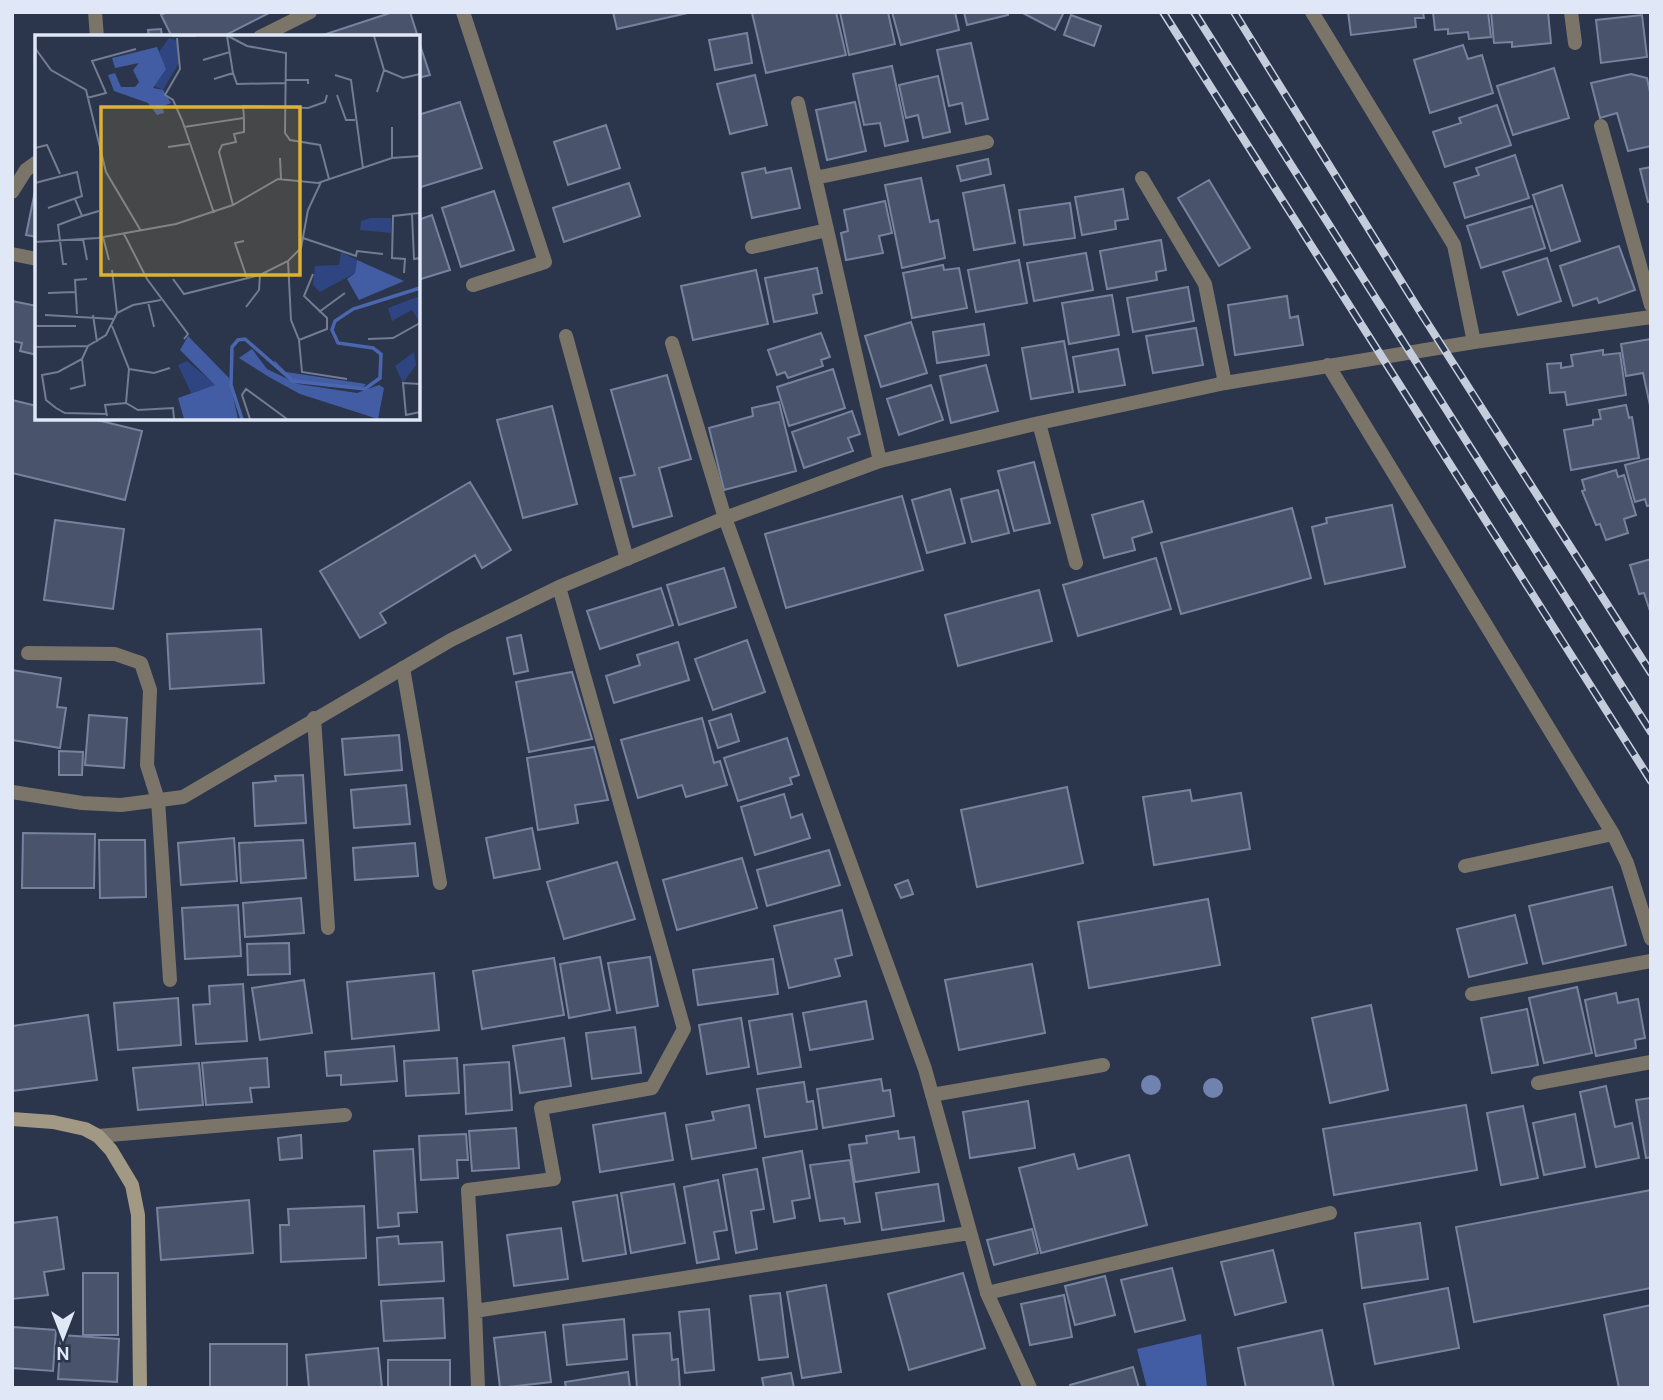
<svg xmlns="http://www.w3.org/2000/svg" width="1663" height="1400" font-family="Overpass,sans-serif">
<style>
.forest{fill:#425da4}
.building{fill:#49536c;stroke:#77839e;stroke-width:2}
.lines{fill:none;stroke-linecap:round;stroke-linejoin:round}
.lane{stroke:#7b7569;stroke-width:14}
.street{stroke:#7b7569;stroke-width:14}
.secondary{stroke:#a29985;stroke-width:14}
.rail-casing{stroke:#c5cddd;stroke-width:8}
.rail{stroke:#2b354c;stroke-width:5;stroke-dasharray:16;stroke-linecap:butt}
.tree{fill:#7083ae}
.inset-river{fill:none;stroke:#4a66ae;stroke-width:3.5}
.inset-road{fill:none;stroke:#737c90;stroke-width:2}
.view{fill:#e0b034;fill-opacity:0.15;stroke:#e0b034;stroke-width:3.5}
.inset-edge{fill:none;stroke:#e0e7f6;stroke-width:3.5}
</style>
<rect width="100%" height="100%" fill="#2b354c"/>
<path class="forest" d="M1201 1334 1207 1386 1210 1388H1147L1137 1349Z"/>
<path class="building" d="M167 12H271L222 37H172L161 15Z
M393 12H410L418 37H317Z
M613 12H692L617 29Z
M836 12 846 55 766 73 752 13Z
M840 12H888L895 44 849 55Z
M892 12H955L959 30 901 45Z
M964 12H1008V15L967 25Z
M1021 12H1064L1055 30Z
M1348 12H1423L1424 18H1415L1416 27 1351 35Z
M1433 12H1488L1491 37 1469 39 1468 32 1448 34V29L1435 30Z
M1491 12H1548L1551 43 1512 47V42L1494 43Z
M1071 15 1101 26 1094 46 1064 35Z
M1642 15 1647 57 1601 63 1596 20Z
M161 29 162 37H149L148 30Z
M747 33 752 63 715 70 709 40Z
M418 39 430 75 418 78Z
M971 43 988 119 966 124 962 103 949 106 937 50Z
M1463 45 1468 59 1482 55 1493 93 1430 113 1414 60Z
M892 66 908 141 885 146 880 123 864 125 853 74Z
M1554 68 1569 118 1513 135 1497 86Z
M1631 74 1647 78 1651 97V146L1628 151 1617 113 1600 118 1591 83Z
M755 75 767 125 730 134 717 84Z
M938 76 950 132 923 138 918 115 906 118 899 85Z
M460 102 482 168 418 188V115Z
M855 102 866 151 827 160 816 110Z
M1497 105 1511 145 1445 167 1433 132 1461 123 1459 118Z
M606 125 620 168 568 185 554 142Z
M1515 155 1529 198 1465 218 1454 183 1479 175 1476 168Z
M988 159 991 174 961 181 957 166Z
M1651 167V201L1648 202 1640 169Z
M765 168 766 173 791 168 800 208 752 218 742 173Z
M921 178 930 222 938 220 945 258 902 268 885 185Z
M1209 180 1250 248 1219 266 1178 198Z
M629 183 640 216 564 242 553 208Z
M1004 185 1015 243 974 250 963 193Z
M1562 185 1580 241 1551 251 1533 195Z
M36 186H37V237L26 235Z
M1123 189 1128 219 1115 221 1116 229 1082 235 1075 197Z
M494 191 514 250 461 267 442 208Z
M885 201 892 233 879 236 883 253 846 260 841 233 848 231 844 210Z
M1070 203 1075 238 1024 245 1019 210Z
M1532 206 1545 248 1481 268 1467 226Z
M432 215 450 270 418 280V220Z
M1161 240 1166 270 1156 272 1157 280 1107 289 1100 251Z
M1619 246 1635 290 1599 303 1597 298 1573 306 1560 266Z
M1086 253 1093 290 1034 301 1027 263Z
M1547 258 1561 301 1518 315 1503 272Z
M1019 260 1027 303 976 312 968 270Z
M943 265 944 270 959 268 967 308 912 318 903 273Z
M817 268 822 293 813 295 817 313 774 322 765 278Z
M756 270 768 324 693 340 681 286Z
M1188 287 1194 321 1133 332 1127 298Z
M1112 295 1119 335 1069 344 1062 303Z
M1287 296 1290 318 1298 316 1303 345 1235 355 1228 305Z
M12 301 37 306V355L20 351 22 343 12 341Z
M911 322 927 373 881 387 865 336Z
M984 324 989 355 937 363 933 332Z
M1196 328 1203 365 1153 373 1146 336Z
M821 333 830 357 821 360 823 366 788 378 785 372 777 375 768 350Z
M1651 339V410L1643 373 1626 376 1621 344Z
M1064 341 1073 392 1031 399 1022 348Z
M1118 349 1125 385 1079 392 1073 357Z
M1603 350V355L1620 353 1626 395 1567 405 1565 392 1550 393 1547 364 1561 363V368L1573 366 1571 355Z
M986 365 998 411 951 423 940 376Z
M833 369 845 408 789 426 777 387Z
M667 375 691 459 659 468 672 516 633 527 620 478 635 475 611 390Z
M931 385 943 420 899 435 887 399Z
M12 400 37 406V418H89L142 431 125 500 12 473Z
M779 402 796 471 724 490 709 428 753 416 752 408Z
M1626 405 1629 418 1632 417 1639 458 1571 470 1564 430 1593 425V420L1601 419 1599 410Z
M552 406 577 504 523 518 497 420Z
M852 411 860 434 848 438 853 451 804 468 792 432Z
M1651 458V505L1647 506 1645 499 1635 502 1625 465Z
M1034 462 1050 523 1014 531 998 471Z
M1616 470 1618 477 1624 475 1636 515 1624 519 1628 533 1606 540 1600 524 1596 525 1582 491 1585 490 1582 480Z
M470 482 511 550 482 568 475 555 380 613 386 623 360 638 320 571Z
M950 489 965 543 927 553 912 500Z
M998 490 1009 533 972 542 961 499Z
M902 496 923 570 786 608 765 534Z
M1143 501 1152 532 1132 538 1135 550 1104 558 1092 515Z
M1392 505 1405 567 1325 584 1312 527 1327 523 1326 518Z
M1292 508 1311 578 1181 614 1161 543Z
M55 520 124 529 113 609 44 600Z
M1156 558 1171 609 1078 636 1063 585Z
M1651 559V611H1650L1644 593 1639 594 1630 565Z
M724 568 736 607 679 625 667 585Z
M661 588 673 625 600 649 587 611Z
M1039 590 1052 641 958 666 945 615Z
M261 629 264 683 170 689 167 634Z
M521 635 528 671 514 674 507 638Z
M747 640 765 692 713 710 695 659Z
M678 642 689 680 614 703 606 676 640 665 637 655Z
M12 670 61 678 57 707 66 708 60 748 12 740Z
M572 672 592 739 529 752 516 682Z
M731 714 739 741 718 748 709 721Z
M89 715 127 718 124 768 85 765Z
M702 718 714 763 720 761 727 785 686 797 682 785 638 798 621 740Z
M399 735 402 770 345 775 342 739Z
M787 738 799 775 790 778 792 784 738 801 724 758Z
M594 747 608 800 575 805 578 823 538 830 527 758Z
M59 751 83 752 82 775H59Z
M303 775 306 823 255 826 253 783 276 781 275 776Z
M406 785 410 824 354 828 351 790Z
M1067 787 1083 863 977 887 961 810Z
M1190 790 1192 801 1241 793 1250 849 1154 865 1143 797Z
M784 794 791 818 802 814 810 838 755 855 741 807Z
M532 828 540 869 494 878 486 838Z
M23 833 95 834 94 888H22Z
M234 838 237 881 181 885 178 843Z
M99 840H145L146 897 100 898Z
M303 840 306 878 241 883 239 843Z
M415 843 418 876 355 880 353 848Z
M829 850 840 885 767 906 757 870Z
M742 858 757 908 677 930 663 880Z
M617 862 635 919 564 939 547 882Z
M908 880 913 894 901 898 895 885Z
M1612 887 1626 945 1543 964 1529 906Z
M301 898 304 933 245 937 243 903Z
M1208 899 1220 965 1089 988 1078 922Z
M238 905 241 956 185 959 182 908Z
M842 910 852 955 835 959 840 976 789 988 774 926Z
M1515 915 1527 963 1469 977 1457 929Z
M289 943 290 974 248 975 247 944Z
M600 957 610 1010 569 1018 560 964Z
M650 957 658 1006 617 1013 608 963Z
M554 958 564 1015 482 1029 473 971Z
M773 959 778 994 698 1005 693 970Z
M1032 964 1045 1033 959 1050 945 980Z
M434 973 439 1030 352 1039 347 982Z
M304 980 312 1033 260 1040 252 988Z
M243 984 247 1041 196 1044 193 1005 210 1004 209 986Z
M1577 987 1592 1053 1544 1063 1529 998Z
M1616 993 1618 1003 1638 999 1645 1038 1635 1040 1636 1048 1596 1056 1585 1000Z
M178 998 181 1045 118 1050 114 1003Z
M866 1001 873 1039 810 1050 803 1013Z
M1371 1005 1388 1090 1330 1103 1312 1018Z
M1527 1009 1538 1065 1492 1073 1481 1018Z
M792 1014 801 1067 758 1074 749 1021Z
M88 1015 97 1080 12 1091V1026Z
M741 1018 749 1067 707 1074 699 1025Z
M635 1027 641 1073 592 1079 586 1033Z
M564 1038 571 1086 520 1093 513 1046Z
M394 1046 397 1081 341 1085V1075L327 1076 325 1052Z
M267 1058 269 1087 250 1088 252 1102 206 1105 202 1063Z
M457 1058 459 1093 406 1096 404 1061Z
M509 1062 512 1110 466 1114 464 1065Z
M199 1063 203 1105 138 1110 133 1068Z
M881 1079 883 1091 890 1090 894 1116 823 1128 817 1089Z
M804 1082 807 1102 813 1101 817 1129 765 1137 757 1089Z
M1606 1086 1615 1127 1632 1123 1639 1158 1596 1167 1580 1092Z
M1651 1098V1157L1646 1158 1636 1100Z
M1028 1101 1035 1148 970 1158 963 1112Z
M749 1105 756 1148 692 1159 686 1125 714 1120 712 1112Z
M1466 1105 1477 1170 1334 1195 1323 1129Z
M1523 1106 1538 1178 1501 1185 1487 1113Z
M665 1113 673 1160 600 1172 593 1125Z
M1575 1114 1585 1167 1544 1175 1533 1123Z
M516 1128 519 1168 472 1171 469 1131Z
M898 1131 899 1139 914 1137 919 1172 855 1182 849 1145 867 1143 866 1136Z
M466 1134 468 1160H457L458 1178 421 1180 419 1136Z
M301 1135 302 1158 280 1160 278 1138Z
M413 1149 417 1212 398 1213 399 1226 378 1228 374 1151Z
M802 1151 810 1198 792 1201 795 1218 774 1222 763 1158Z
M1074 1154 1078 1169 1129 1155 1147 1225 1041 1253 1019 1168Z
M850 1160 860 1222 845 1224 844 1218 820 1221 810 1165Z
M757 1169 764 1209 751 1211 757 1249 736 1253 723 1175Z
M718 1180 727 1230 714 1232 719 1259 697 1263 684 1187Z
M674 1184 685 1243 631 1253 621 1193Z
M938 1184 944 1221 882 1230 876 1193Z
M1651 1190V1288L1474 1322 1456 1227Z
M617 1195 626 1254 583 1261 573 1202Z
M249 1200 253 1253 161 1260 157 1208Z
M364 1206 366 1258 281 1262 280 1225H289L288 1209Z
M57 1217 64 1269 44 1272 48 1295 12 1299V1223Z
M1420 1223 1428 1279 1362 1288 1355 1233Z
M561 1228 568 1279 514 1286 507 1235Z
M1032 1229 1038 1253 994 1265 987 1240Z
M398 1236 399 1244 442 1242 444 1281 379 1285 377 1238Z
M1273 1250 1286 1302 1235 1315 1221 1262Z
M1172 1268 1185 1320 1135 1332 1121 1280Z
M83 1273H118V1335H83Z
M963 1273 985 1348 909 1370 888 1294Z
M1105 1276 1115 1315 1075 1325 1065 1286Z
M826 1285 841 1372 802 1378 787 1292Z
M1448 1288 1459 1348 1375 1364 1364 1304Z
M780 1293 788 1357 759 1360 750 1296Z
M1064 1295 1072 1337 1030 1345 1021 1304Z
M443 1298 445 1338 384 1341 381 1301Z
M1651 1305V1388H1619L1604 1315Z
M709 1309 714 1370 685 1373 679 1312Z
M624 1319 627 1359 567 1365 563 1325Z
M12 1327 56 1330 53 1371 12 1368Z
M1322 1330 1334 1388H1246L1238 1348Z
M545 1332 551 1382 500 1388 494 1338Z
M670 1333 672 1360 678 1359 680 1388H637L633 1335Z
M61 1335 119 1339 117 1382 58 1379Z
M210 1344H287V1388H210Z
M378 1348 382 1388H309L306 1355Z
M388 1360H450V1388H388Z
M1133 1367 1139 1388H1071L1070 1385Z
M628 1372 630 1388H566L565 1382Z
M791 1373 794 1388H764L762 1378Z"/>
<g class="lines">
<path class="lane" d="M798 103 880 461
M815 178 987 142
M1142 178 1205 284 1225 383
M752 247 827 230
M12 254 37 259
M566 336 627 559
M672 343 725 518
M28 653 115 654 141 663 150 690 147 765 158 800
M403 668 440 883
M314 718 328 928
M1472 994 1651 961
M98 1136 345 1115
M987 1293 1330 1213"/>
<path class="street" d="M95 12 97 37
M463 12 545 262 473 285
M1312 12 1454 245 1474 342
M1571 12 1575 43
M260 37 310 12
M1601 126 1651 305
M12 192 26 170 37 162
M1328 365 1613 834 1627 863 1651 939
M1039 423 1076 563
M725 518 925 1069 987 1293 1030 1388
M12 792 82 803 121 805 183 797 451 640 559 587 725 518 880 461 1039 423 1225 383 1474 342 1651 317
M158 800 170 980
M1465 866 1613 834
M1538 1083 1651 1062
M932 1095 1103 1065
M475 1311 468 1190 554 1179 541 1108 652 1088 684 1029 559 587
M478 1388 475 1311 969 1233"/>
<path class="secondary" d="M12 1119 53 1122 85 1129 98 1136 111 1150 132 1185 138 1215 140 1388"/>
<defs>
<path id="rail" d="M1163 12 1651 781
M1194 12 1651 732
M1234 12 1419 310 1651 673"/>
</defs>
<use href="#rail" class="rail-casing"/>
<use href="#rail" class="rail"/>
</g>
<g class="tree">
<circle cx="1151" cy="1085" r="10"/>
<circle cx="1213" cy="1088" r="10"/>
</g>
<g transform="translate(35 35)">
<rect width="385" height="385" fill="#2b354c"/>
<path d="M134 3 142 6 144 28 128 55 117 50 131 34 123 18ZM335 183H356V198L325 195 326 186ZM306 217 322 225 320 238 285 257 278 250 280 231 304 230ZM385 261V288L377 275 357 286 353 273ZM379 317 381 330 368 348 360 331ZM152 326 181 350 156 358 143 330Z" fill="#2f4581"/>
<path d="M122 12 131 34 118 53 128 55 136 68 128 71 129 78 122 80 113 68 79 56 73 40 80 38 86 52H100L104 47 98 35 104 28 80 33 77 23ZM322 225 369 246 324 265 312 244 320 238ZM153 301 194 343 203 384H149L143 363 180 350 145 315ZM217 314 232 334 263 349 322 358 344 350 349 353 343 384 265 359 234 342 204 323ZM239 325 251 337 331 349 328 353 296 352 259 345 241 333Z" fill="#425da4"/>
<path class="inset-river" d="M207 384 196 350 197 312 203 305 210 304 258 346 330 354 345 343 346 319 338 313 303 308 297 295 300 286 318 274 385 253"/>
<path class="inset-road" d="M137 1H161M193 1 212 11 251 18 250 98 255 105 285 110 294 144M339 1 349 35 368 43 385 39M142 3 145 34 130 60 138 65 147 85 179 178M0 13 16 35 51 55 71 137 106 196M168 25 195 17M198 38 202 49 250 48M300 40 316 45 328 133M179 44 198 38 192 1M250 45H273V49M342 57 349 35M302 60 311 85H320M52 63 71 58 57 26 101 14M149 92 209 83 208 71 273 73 290 67 292 60M357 92V123M133 112 154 109M0 113 12 110 25 139M245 123 246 144M0 148 42 137 47 161 13 173M40 164 47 181 64 176M198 170 184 117 187 110 201 107 199 99 209 97V83M377 180 379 224 385 223M89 199 112 244 153 299 149 304M68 202 74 225M268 203 321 221 322 216 348 219M48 204 52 225M209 206 200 208 212 243M0 207 63 203 141 189 198 170 243 144 283 148 357 123 385 121M253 226 256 285 264 305 267 337 312 344M32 229H28L23 190 47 181M77 235 82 278M369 238 370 224 357 223 358 181 385 178M138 244 149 259 225 240 253 226 266 213 273 175 286 147M13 258 40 257M113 267 119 292M211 272 224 255 225 240M284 277 310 258M42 279 40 245 52 244M10 280 79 284M58 280 62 307M0 291H41M77 291 94 334 91 368M333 304 358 303 385 288M264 305 292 294V283L269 261 278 239M0 312 53 311M94 334 119 338 135 333M385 349 368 348 371 380 385 377M35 354 50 350 47 324M72 379 30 378 21 373 11 365 7 340 23 337 47 324 53 311 71 300 82 278 98 270 126 265M72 381 70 370 91 368 103 375 138 373 139 384M215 384 207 360 211 354 252 384"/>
<path class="view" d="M66 72H265V240H66Z"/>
<rect width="385" height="385" class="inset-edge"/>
</g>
<rect width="1663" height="1400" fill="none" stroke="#e0e7f6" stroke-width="28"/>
<g transform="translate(63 1337) rotate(180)" stroke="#2b354c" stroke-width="5" paint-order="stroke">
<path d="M0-5L12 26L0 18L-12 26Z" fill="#e0e7f6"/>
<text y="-10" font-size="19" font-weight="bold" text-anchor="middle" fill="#e0e7f6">N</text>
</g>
</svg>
